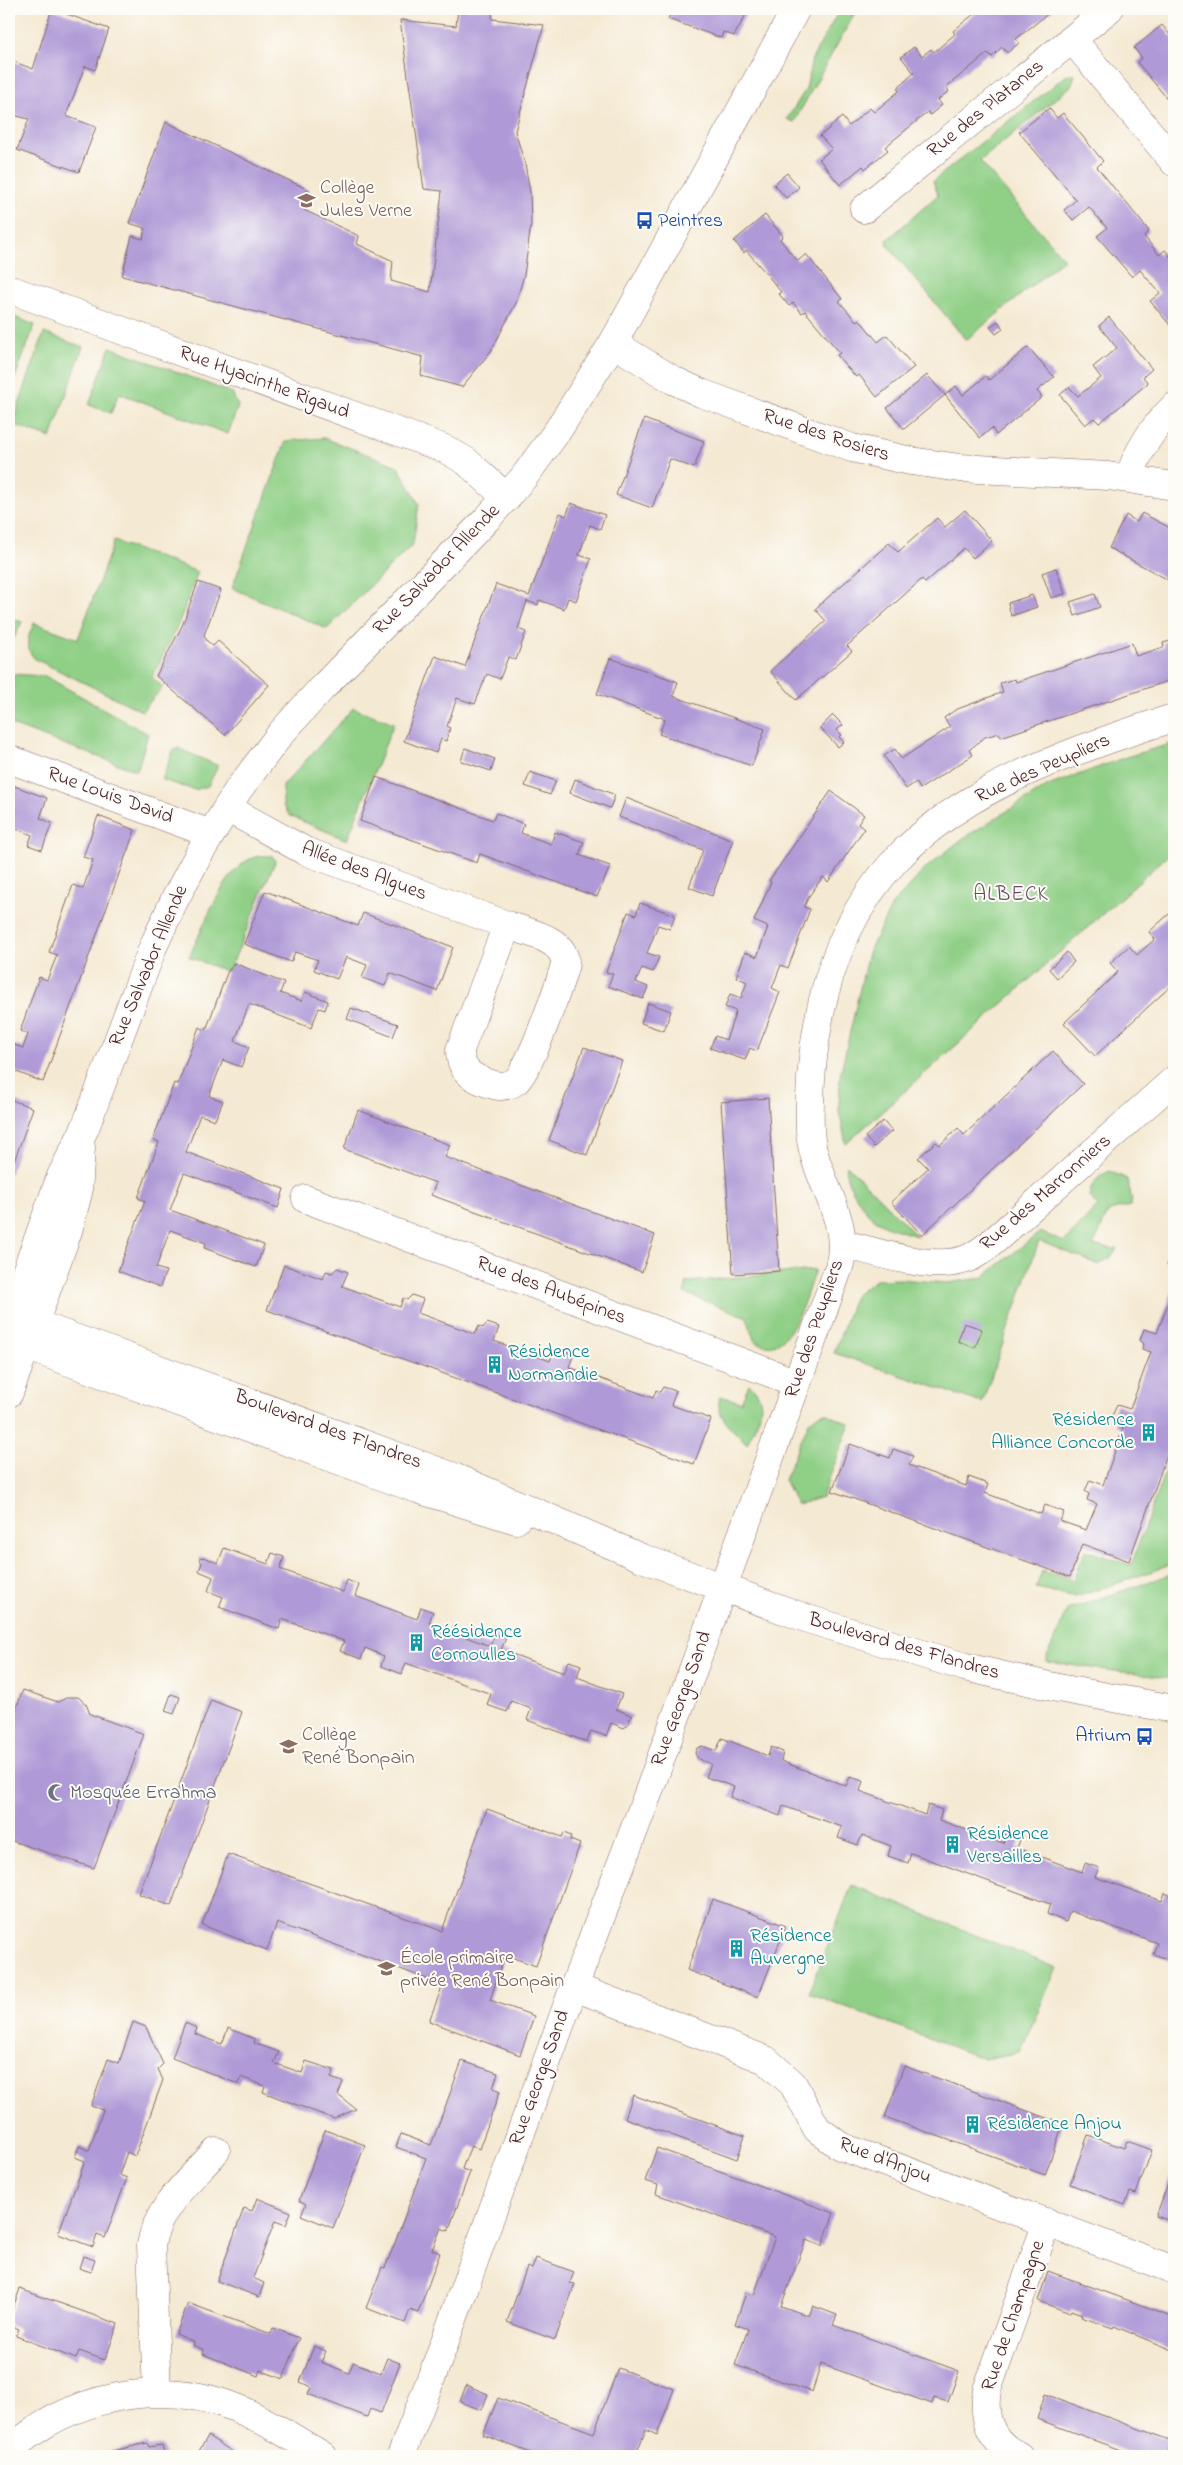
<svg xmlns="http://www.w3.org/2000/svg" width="1183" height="2465" font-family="'Indie Flower',sans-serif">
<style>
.green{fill:#8fcf86;stroke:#6c7758}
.building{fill:#af9ad7}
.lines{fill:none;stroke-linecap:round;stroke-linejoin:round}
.minor-casing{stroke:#866665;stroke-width:29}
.tertiary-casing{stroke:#866665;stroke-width:29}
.minor{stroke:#fff;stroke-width:28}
.tertiary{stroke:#fff;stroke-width:28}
.labels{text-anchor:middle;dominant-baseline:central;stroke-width:4;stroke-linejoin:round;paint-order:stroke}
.street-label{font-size:20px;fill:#4a1f2b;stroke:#fdfcf7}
.education-label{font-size:20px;fill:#785e54;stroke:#fdfcf7;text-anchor:start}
.transit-label{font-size:20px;fill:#164399;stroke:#fdfcf7;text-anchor:start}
.culture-label{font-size:20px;fill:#0d838f;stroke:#fdfcf7;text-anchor:start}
.worship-label{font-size:20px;fill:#5b616d;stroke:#fdfcf7;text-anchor:start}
.neighbourhood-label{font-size:21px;letter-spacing:1px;fill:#6d4a67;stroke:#fdfcf7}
</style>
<rect width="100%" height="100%" fill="#fdfcf7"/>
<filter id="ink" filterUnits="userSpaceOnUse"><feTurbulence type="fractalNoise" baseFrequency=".02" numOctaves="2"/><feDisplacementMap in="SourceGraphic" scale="10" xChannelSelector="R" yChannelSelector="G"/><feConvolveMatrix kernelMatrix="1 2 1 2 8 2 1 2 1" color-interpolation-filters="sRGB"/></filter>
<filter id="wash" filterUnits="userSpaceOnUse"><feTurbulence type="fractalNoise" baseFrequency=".0096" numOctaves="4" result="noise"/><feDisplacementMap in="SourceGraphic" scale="20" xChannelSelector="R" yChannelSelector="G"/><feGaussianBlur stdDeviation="1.12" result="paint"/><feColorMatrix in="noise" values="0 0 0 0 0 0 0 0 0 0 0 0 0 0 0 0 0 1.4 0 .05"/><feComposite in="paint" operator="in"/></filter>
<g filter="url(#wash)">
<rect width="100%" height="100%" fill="#f4e9d2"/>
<path class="green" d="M840 9H857L794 122 787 119 806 89 812 59Z
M1068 74 1075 75 1071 86 980 161 1064 259 966 340 888 246 887 240 938 195 933 181Z
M9 315 35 325 9 393Z
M44 333 83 347 51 438 12 424Z
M110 347 232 393 238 406 228 434 119 393 111 413 89 405Z
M324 438 398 466 419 504 413 544 327 629 232 588 286 441Z
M114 541 198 572 178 625 152 677 163 687 142 711 35 659C23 646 28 638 34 623L78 639Z
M9 617 22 622 9 648Z
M9 674 45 676 148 734 137 771 9 724Z
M353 708 394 723 347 840 290 816 283 806V786Z
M1174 743V850L846 1144 839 1111 840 1076 868 953 892 905 927 867 962 839 1048 786 1126 757Z
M178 748 218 766 208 786 195 790 162 780 173 751Z
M271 856 276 860C259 897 246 935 228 972L189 957C202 931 225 865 255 857 260 855 266 856 271 856Z
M847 1165 917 1236C884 1226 872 1225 855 1194 848 1183 845 1178 847 1165Z
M1110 1171 1127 1179 1132 1200 1130 1206 1109 1211 1093 1246 1118 1249 1111 1257 1099 1265 1039 1241 982 1403 834 1353 855 1295 876 1280 900 1279 947 1283 982 1278 1040 1232 1064 1242 1098 1206 1089 1197C1091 1183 1097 1177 1110 1171Z
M815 1270C806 1293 790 1366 754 1340L747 1317 684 1293 687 1282Z
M749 1384C772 1403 756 1422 747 1444 734 1430 714 1417 720 1396L741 1402Z
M825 1413 850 1424 822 1497 797 1505 784 1480 809 1422 817 1415Z
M1174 1446V1564L1076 1597 1036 1588 1042 1571 1073 1580 1085 1550 1131 1565Z
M1174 1573V1679L1047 1662V1656L1067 1610Z
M852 1885 1057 1968 1020 2052 984 2059 809 1993Z"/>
<g id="blocks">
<path class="building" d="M52 9 109 29 95 70 85 66 66 116 96 127 79 172 17 150 29 119 9 114V60L33 69Z
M458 9H493L492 19 544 25 515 131 525 164 530 192 531 225 524 275 516 303 491 351 462 387 421 376 423 357 122 276 132 236 143 239 145 228 129 223 166 122 309 190 304 210 359 236 357 244 393 261 391 281 430 292 442 191 424 189 400 20 456 26Z
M661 9H749L734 36 723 32 721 38 668 19 671 13Z
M980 9H1054L1016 39 1019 43 1007 53 1002 47 992 57 988 53 946 87 949 91 938 100 942 105 930 115 928 112 885 147 888 150 865 169 863 166 840 185 819 159 832 149 820 136 842 117 849 126 870 108 874 112 899 91 897 88 914 73 901 57 914 47 922 56 931 49 934 52 955 34 953 31Z
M1162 25 1174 40V107L1137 62 1142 58 1134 48Z
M1049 108 1057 118 1063 113 1103 161 1097 167 1149 231 1144 236 1159 255 1165 250 1174 261V330L1150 301 1160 293 1140 270 1132 277 1097 236 1107 228 1089 207 1073 220 1064 210 1076 200 1019 132Z
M787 173 799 187 786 198 774 184Z
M765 215 783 236 780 239 788 250 798 261 806 254 842 299 839 301 856 321 859 319 878 342 887 335 914 367 877 397 859 375 856 377 847 367 837 355 840 353 805 311 802 313 793 303 789 306 779 294 781 292 764 271 746 250 744 253 734 241Z
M1109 317 1152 369 1143 377 1148 383 1123 404 1099 423 1094 418 1085 425 1060 395 1069 387 1078 396 1101 378 1093 367 1117 348 1099 326Z
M998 321 1003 329 996 334 990 327Z
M1028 347 1054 377 1037 391 1042 397 996 435 992 428 980 438 945 395 956 386 963 395 986 376 989 380Z
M927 375 945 395 904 429 887 408Z
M644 419 704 441 694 468 670 459 652 508 616 495Z
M571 503 605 515 600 529 590 525 579 555 591 559 576 601 568 598 564 609 539 600 538 605 527 601 518 629 526 632 516 660 508 657 500 679 487 674 475 704 457 698 447 726 450 728 446 741 441 739 436 753 404 741 435 656 465 667 496 584 529 596 560 513 566 516Z
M965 510 992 541 973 558 964 548 925 583 922 579 847 646 852 651 796 700 770 671 826 621 815 609 889 543 898 552 937 518 945 527Z
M1142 513 1174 530V583L1109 548 1126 515 1137 522Z
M1056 568 1065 594 1051 598 1042 573Z
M198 582 221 590 204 635 207 641 213 646 218 641 269 685 225 735 156 676 182 626Z
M1095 594 1100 607 1075 616 1070 602Z
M1032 595 1037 607 1011 616 1008 603Z
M1174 640V679L1001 737 999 733 985 737 969 750 973 755 920 789 916 782 906 789 884 756 895 749 901 759 950 727 944 718 955 710 1003 692 1000 683 1015 679 1016 682 1132 643 1136 656 1164 647 1163 643Z
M610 658 678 682 673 696 765 729 752 766 659 734 665 719 597 694Z
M833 715 843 725 837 730 842 735 839 737 844 742 838 747 820 728Z
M465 748 495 759 491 771 461 761Z
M530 772 556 781 550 795 525 786Z
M376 777 493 820 496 813 524 824 521 833 551 844 555 832 584 842 579 855 610 866 597 897 480 854 477 863 360 821Z
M575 779 615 795 610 808 570 793Z
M9 784 47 798 40 818 52 823 42 850 28 845 32 835 9 826Z
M831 791 864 815 858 824 864 829 828 882 823 877 809 896 804 907 810 909 788 968 781 965 772 988 780 992 757 1051 750 1048 745 1060 710 1048 715 1036 726 1040 736 1011 725 1007 730 994 741 998 747 982 736 977 741 964 745 952 757 957 768 927 754 921 771 882 769 881Z
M626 798 733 840 712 896 689 887 703 850 619 817Z
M98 816 135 830 43 1082 9 1069V1043L23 1048 28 1034 20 1031 39 977 47 980 57 955 49 952 73 885 83 889 93 860 83 857Z
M265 891 358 926 363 913 453 947 437 991 390 973 385 986 362 978 367 965 346 957 337 979 314 970 318 960 295 952 291 962 244 944Z
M640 903 675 915 670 929 658 925 647 953 659 957 653 972 642 968 636 982 648 987 643 999 608 986 613 974 606 972 628 912 636 915Z
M1169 914 1174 920V983L1095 1056 1064 1023 1118 972 1110 963 1129 946 1137 955 1155 939 1149 932Z
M1067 952 1074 962 1057 978 1049 969Z
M234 963 284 983 280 993 302 1001 305 992 328 1001 325 1010 319 1008 311 1028 249 1004 235 1041 249 1047 241 1067 223 1060 209 1096 223 1101 215 1120 200 1115 186 1152 284 1189 278 1208 184 1173 170 1210 264 1245 256 1267 204 1248 206 1243 170 1230 156 1268 166 1271 160 1287 118 1271 145 1201 138 1198 159 1142 153 1140 174 1083 178 1084 199 1027 206 1030 227 973Z
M648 1003 671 1011 664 1031 641 1023Z
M351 1008 398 1024 393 1037 347 1019Z
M584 1047 622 1061 587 1155 549 1140Z
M1053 1051 1083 1084 922 1235 891 1202 928 1168 918 1158 936 1142 940 1145 958 1128 964 1135Z
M768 1098 779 1271 733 1274 721 1102Z
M9 1099 33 1108 9 1176Z
M358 1110 450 1145 445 1157 655 1235 642 1272 431 1195 436 1183 344 1149Z
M883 1121 892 1131 874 1147 865 1137Z
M1171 1253 1174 1254V1276L1170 1274 1171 1270 1167 1265Z
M284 1265 323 1279 326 1271 332 1273 337 1268 348 1272 342 1286 400 1307 403 1298 407 1300 412 1295 423 1299 418 1313 475 1334 479 1326 483 1328 487 1323 499 1327 494 1341 550 1361 553 1353 557 1354 562 1350 574 1354 569 1367 653 1398 656 1390 660 1392 663 1387 676 1391 671 1405 711 1419 694 1464 267 1310Z
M1174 1287V1435L1129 1561 1082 1544 1070 1577 832 1491 850 1444 890 1458 893 1449 913 1456 909 1465 966 1486 969 1477 988 1484 985 1493 1041 1514 1045 1505 1064 1512 1060 1521 1086 1530 1097 1504 1087 1500 1089 1494 1085 1491 1090 1480 1103 1485 1123 1428 1115 1425 1117 1419 1112 1416 1117 1405 1130 1409 1151 1352 1142 1349 1144 1344 1140 1340 1144 1329 1157 1333Z
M964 1323 982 1329 975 1348 958 1341Z
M224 1548 268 1564 272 1553 284 1557 280 1569 343 1592 347 1580 359 1585 355 1596 417 1619 421 1607 433 1612 429 1623 490 1646 495 1634 506 1638 501 1650 564 1673 569 1661 581 1665 577 1677 622 1694 616 1709 633 1716 629 1719V1724L624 1728 611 1723 606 1736 591 1731 587 1742 527 1720 531 1709 511 1701 507 1712 487 1705 491 1694 406 1663 402 1674 381 1666 384 1656 365 1648 361 1659 340 1651 344 1641 282 1619 279 1629 219 1607 223 1597 208 1591 213 1577 199 1571 202 1563 199 1558 204 1557 218 1563Z
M23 1690 58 1702 68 1697H78L86 1704 90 1714 144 1734 94 1868 9 1840V1728Z
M171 1694 180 1697 174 1714 165 1711Z
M211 1700 242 1712 171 1906 139 1894Z
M722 1738 768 1756 771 1747 783 1752 781 1761 846 1786 850 1777 863 1781 860 1791 925 1815 928 1805 942 1810 939 1820 1003 1843 1006 1834 1020 1840 1017 1848 1082 1872 1085 1863 1099 1868 1095 1877 1162 1901 1165 1893 1174 1897 1173 1961 1153 1954 1157 1943 1070 1911 1066 1922 1047 1914 1050 1904 911 1853 908 1863 888 1856 891 1846 862 1835 858 1845 838 1838 842 1827 783 1806 780 1816 730 1797 734 1787 706 1777 711 1764 698 1759 695 1753 697 1748 702 1746 716 1751Z
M487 1809 562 1837 564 1833 571 1836 570 1840 580 1844 536 1966 505 1955 490 2000 534 2016 520 2055 429 2021 443 1985 277 1923 267 1950 202 1925 228 1854 442 1931Z
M713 1899 786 1926 758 1997 687 1970Z
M133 2022 146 2027 163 2064 158 2069 163 2080 135 2156 127 2152 119 2175 127 2178 105 2238 97 2235 93 2247 58 2234 85 2161 75 2157 79 2146 89 2150 103 2110 91 2106 108 2059 119 2063Z
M185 2023 197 2028 195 2034 222 2044 228 2028 255 2039 254 2043 279 2052 274 2063 302 2073 306 2061 334 2070 331 2078 343 2082 338 2095 356 2109 334 2119 263 2092 265 2086 241 2077 238 2084 172 2058Z
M462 2061 498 2073 493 2088 500 2091 479 2149 471 2146 466 2158 462 2169 470 2172 448 2231 441 2228 432 2250 440 2253 418 2313 410 2310 405 2323 366 2308 382 2267 385 2268 396 2240 426 2158 396 2147 401 2134 431 2145Z
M904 2066 1063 2124 1045 2175 885 2117Z
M633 2095 745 2136 737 2159 625 2118Z
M325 2130 365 2145 333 2228 301 2215 306 2204 299 2201Z
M1088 2135 1124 2148 1127 2141 1152 2150 1136 2194 1130 2192 1125 2205 1070 2184Z
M657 2148 834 2213 822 2246 806 2240 781 2306 809 2316 813 2306 837 2315 833 2325 959 2371 948 2402 934 2398 932 2404 821 2364 812 2392 735 2365 748 2329 735 2324 746 2293 754 2295 775 2237 656 2194 658 2185 645 2181Z
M1174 2167V2222L1156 2216Z
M257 2198 291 2212 286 2225 275 2221 253 2278 264 2283 259 2297 217 2281 244 2208 252 2211Z
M83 2256 95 2260 91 2272 79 2268Z
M536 2258 574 2272 570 2283 575 2284 555 2340 507 2322 527 2267 532 2269Z
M1048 2271 1174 2317V2351L1114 2326 1113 2328 1081 2317 1082 2314 1071 2310 1070 2313 1038 2301Z
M20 2289 118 2324 105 2360 79 2351 76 2359 16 2336 19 2329 9 2325V2318Z
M188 2303 271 2334 273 2328 299 2338 283 2379 260 2370 258 2376 203 2354 204 2350 193 2345 194 2342 176 2334Z
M314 2346 326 2351 321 2362 349 2373 353 2362 381 2373 387 2358 400 2363 381 2413 370 2409 367 2417 308 2394 311 2387 300 2382Z
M618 2368 674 2389 657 2435 646 2430 635 2456H539L483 2435 498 2398 594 2433Z
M466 2385 488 2394 482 2410 460 2402Z
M1045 2394 1172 2441 1166 2456H1138L1037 2419Z
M208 2436 239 2456H196Z
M147 2443 149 2447 162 2445 165 2456H91Z"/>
</g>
</g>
<g filter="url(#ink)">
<use href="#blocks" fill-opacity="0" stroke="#866665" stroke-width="1"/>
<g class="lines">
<defs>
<path id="minor" d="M1072 39 1174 162
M864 209 1109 9
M9 289 445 449 466 461 507 498
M613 343 673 380 701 393 852 448 911 461 960 468 1108 476 1174 486
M1129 478C1138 450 1153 427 1174 407
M9 759 211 834
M227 808 305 851 507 925
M507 925C525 932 566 938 565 964 560 983 529 1072 516 1081 504 1090 492 1085 480 1080 466 1074 460 1065 460 1050Z
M306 1199 797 1383
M843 1244C879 1252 936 1274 971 1257 980 1252 988 1246 996 1239L1174 1080
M574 1987 766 2060 793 2084 817 2129 840 2146 1174 2270
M157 2393 151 2245C157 2207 191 2179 216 2151
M9 2451C69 2396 160 2377 236 2408 267 2421 295 2439 323 2456
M401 2456 437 2363 574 1987 649 1791 839 1267C853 1219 812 1177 810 1130 809 1098 811 1067 816 1036 839 883 926 810 1064 756 1100 742 1136 729 1174 718
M1019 2456C991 2443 982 2419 987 2390L1047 2222"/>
<path id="tertiary" d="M9 1314 454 1477 642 1558 811 1620 965 1667 1058 1688 1174 1709
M9 1318 61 1176 85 1128 153 947 174 901 199 854 238 790 282 732 323 687 486 520 524 477 558 430 613 343 796 9
M9 1340 417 1489 516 1520
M9 1393 68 1231 78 1193 81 1147"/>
</defs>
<use href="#minor" class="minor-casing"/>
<use href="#tertiary" class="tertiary-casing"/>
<use href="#minor" class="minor"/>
<use href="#tertiary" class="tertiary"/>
</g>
</g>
<defs>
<symbol id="school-bare" viewBox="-9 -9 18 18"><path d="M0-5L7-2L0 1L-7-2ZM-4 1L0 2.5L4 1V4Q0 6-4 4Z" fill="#8d6e63" stroke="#fdfcf7" stroke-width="2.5" paint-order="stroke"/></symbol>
<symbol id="bus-bare" viewBox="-9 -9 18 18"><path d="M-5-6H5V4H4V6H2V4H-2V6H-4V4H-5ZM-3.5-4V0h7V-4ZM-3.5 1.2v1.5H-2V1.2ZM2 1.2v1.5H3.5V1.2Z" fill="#1a4fb4" stroke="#fdfcf7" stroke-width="2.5" paint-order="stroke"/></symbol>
<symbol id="building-bare" viewBox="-9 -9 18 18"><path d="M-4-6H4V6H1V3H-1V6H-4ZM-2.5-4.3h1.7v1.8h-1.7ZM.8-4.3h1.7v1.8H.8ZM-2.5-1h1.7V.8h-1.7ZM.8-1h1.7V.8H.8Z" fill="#0f9aa8" stroke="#fdfcf7" stroke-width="2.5" paint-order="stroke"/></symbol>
<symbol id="mosque-bare" viewBox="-9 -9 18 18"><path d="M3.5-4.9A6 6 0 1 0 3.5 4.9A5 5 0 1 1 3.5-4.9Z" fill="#6b7280" stroke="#fdfcf7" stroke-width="2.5" paint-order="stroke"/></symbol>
</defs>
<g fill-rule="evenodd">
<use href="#school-bare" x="294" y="188" width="25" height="25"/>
<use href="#bus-bare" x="632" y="208" width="25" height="25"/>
<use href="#building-bare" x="482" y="1352" width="25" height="25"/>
<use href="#building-bare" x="1136" y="1420" width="25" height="25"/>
<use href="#building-bare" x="404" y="1630" width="25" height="25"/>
<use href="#bus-bare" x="1132" y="1724" width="25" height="25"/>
<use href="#school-bare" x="276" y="1734" width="25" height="25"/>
<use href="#mosque-bare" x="44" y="1780" width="25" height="25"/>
<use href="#building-bare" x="940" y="1832" width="25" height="25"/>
<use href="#building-bare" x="724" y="1936" width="25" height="25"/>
<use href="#school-bare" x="374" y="1956" width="25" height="25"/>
<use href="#building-bare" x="960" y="2112" width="25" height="25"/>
</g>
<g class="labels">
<g class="street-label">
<text transform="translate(986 109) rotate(-39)">Rue des Platanes</text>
<text transform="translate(264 383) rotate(20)">Rue Hyacinthe Rigaud</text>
<text transform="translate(826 436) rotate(18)">Rue des Rosiers</text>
<text transform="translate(437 570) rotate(-46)">Rue Salvador Allende</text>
<text transform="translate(1043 769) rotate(-24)">Rue des Peupliers</text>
<text transform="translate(110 796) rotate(20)">Rue Louis David</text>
<text transform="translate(364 872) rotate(21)">Allée des Algues</text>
<text transform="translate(149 966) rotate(-67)">Rue Salvador Allende</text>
<text transform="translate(1046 1193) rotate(-41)">Rue des Marronniers</text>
<text transform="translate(551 1291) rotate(21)">Rue des Aubépines</text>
<text transform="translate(815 1329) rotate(-71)">Rue des Peupliers</text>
<text transform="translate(328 1430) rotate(20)">Boulevard des Flandres</text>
<text transform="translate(904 1647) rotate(16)">Boulevard des Flandres</text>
<text transform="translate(682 1699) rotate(-70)">Rue George Sand</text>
<text transform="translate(540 2078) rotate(-70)">Rue George Sand</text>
<text transform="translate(885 2161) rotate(21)">Rue d'Anjou</text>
<text transform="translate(1014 2316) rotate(-71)">Rue de Champagne</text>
</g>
<g class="education-label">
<text x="320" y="188">Collège<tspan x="320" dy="23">Jules Verne</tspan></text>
<text x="302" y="1735">Collège<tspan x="302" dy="23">René Bonpain</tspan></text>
<text x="400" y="1958">École primaire<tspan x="400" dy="23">privée René Bonpain</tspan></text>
</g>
<g class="transit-label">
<text x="658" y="221">Peintres</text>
<text x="1131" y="1736" text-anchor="end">Atrium</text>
</g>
<g class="culture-label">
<text x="508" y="1352">Résidence<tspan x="508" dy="23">Normandie</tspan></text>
<text x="1134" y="1420" text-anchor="end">Résidence<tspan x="1134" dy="23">Alliance Concorde</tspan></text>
<text x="431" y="1632">Réésidence<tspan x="431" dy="23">Cornoulles</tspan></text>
<text x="967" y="1834">Résidence<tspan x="967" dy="23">Versailles</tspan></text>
<text x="750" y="1936">Résidence<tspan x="750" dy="23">Auvergne</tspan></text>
<text x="987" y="2124">Résidence Anjou</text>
</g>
<g class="worship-label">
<text x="70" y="1793">Mosquée Errahma</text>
</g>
<g class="neighbourhood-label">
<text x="1011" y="895">ALBECK</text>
</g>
</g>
<rect width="1183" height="2465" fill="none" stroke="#fdfcf7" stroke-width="30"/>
</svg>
